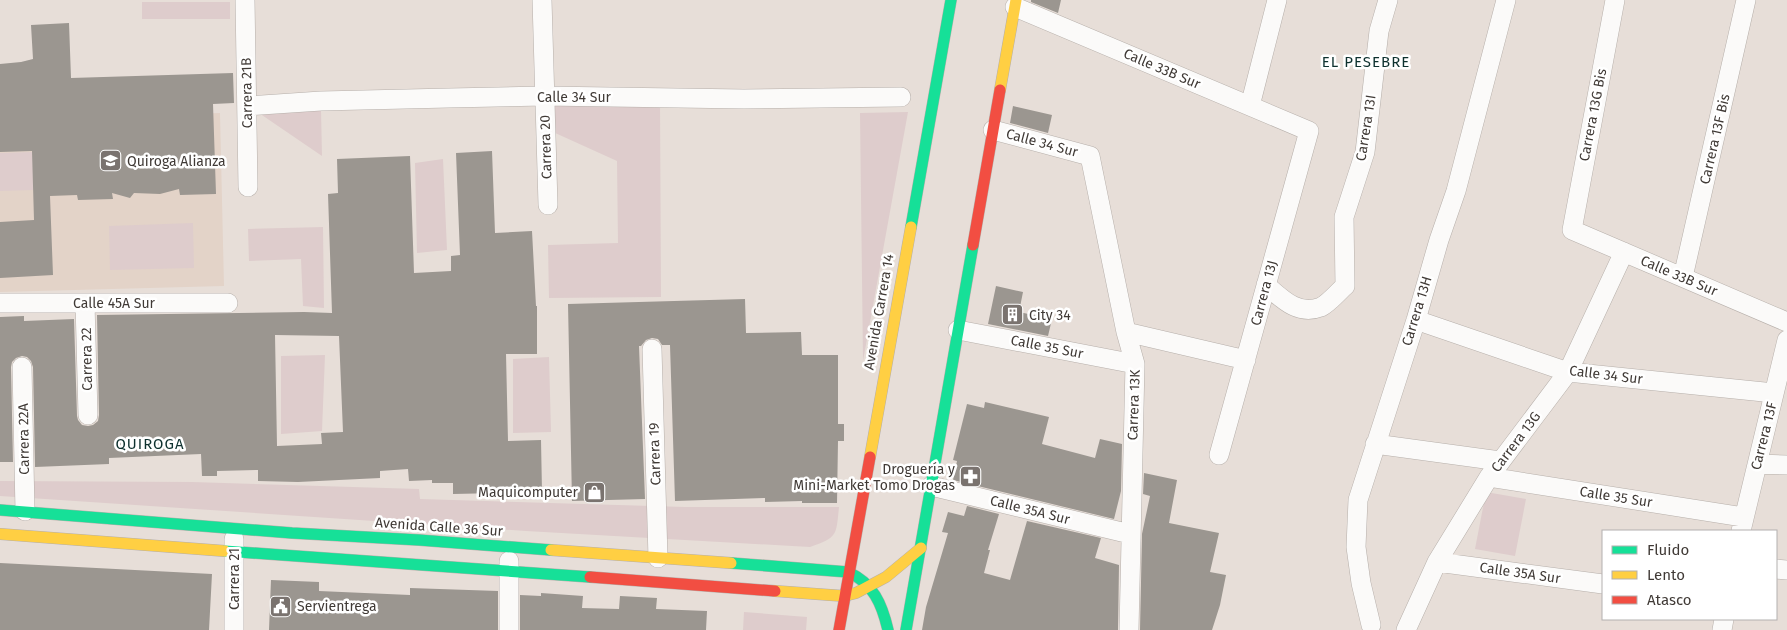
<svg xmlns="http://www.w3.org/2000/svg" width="1787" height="630" font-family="'Fira Sans',sans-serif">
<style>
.built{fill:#e3d3c8}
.green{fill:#decccc}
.building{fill:#9b9690;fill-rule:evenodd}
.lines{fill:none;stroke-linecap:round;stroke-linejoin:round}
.street-casing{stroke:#b6afaa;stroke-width:20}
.fast-casing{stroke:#b6afaa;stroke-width:12}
.slow-casing{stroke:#b6afaa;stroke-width:12}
.jam-casing{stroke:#b6afaa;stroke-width:12}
.street{stroke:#fbfaf9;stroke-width:19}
.fast{stroke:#16e098;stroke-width:11}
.slow{stroke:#ffcf43;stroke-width:11}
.jam{stroke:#f24e42;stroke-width:11}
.labels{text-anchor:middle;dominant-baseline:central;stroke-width:5;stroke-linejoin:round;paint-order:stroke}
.street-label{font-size:14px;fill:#403a36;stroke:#fff}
.poi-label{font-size:14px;fill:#403a36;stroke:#fff;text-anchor:start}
.neighbourhood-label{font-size:15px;letter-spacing:1px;fill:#0e312f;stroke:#fff}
</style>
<rect width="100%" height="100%" fill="#e7ded8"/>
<path class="built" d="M220 113 224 286 0 292V119Z"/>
<path class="green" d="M142 2H230V19H142Z
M660 101 661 297 549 298 548 245 618 243 617 161 553 132V102Z
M321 110 322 156 256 111Z
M908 112 863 361 860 113Z
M33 152 34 190 0 191V153Z
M443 159 447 250 417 253 415 163Z
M193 223 194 268 110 270 109 226Z
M323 227 324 308 303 306 301 259 249 261 248 229Z
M325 355 322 431 281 434V356Z
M549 357 551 432 513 433V359Z
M0 481 192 482 419 489 420 499 685 507H839C836 536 838 537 810 547L526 531 0 496Z
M1486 492 1526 499 1515 556 1475 549Z
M744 612 807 617 806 630H743Z"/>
<path class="building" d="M1031 0H1061L1058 13 1031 2Z
M69 23 71 78 233 73 234 103 213 104 216 194 180 195 179 189 160 194 134 193 130 198 112 193 113 199 78 200 77 195 50 196 53 275 0 278V222L34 220 32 151 0 152V64L21 62 33 59 31 25Z
M1013 106 1052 115 1048 133 1010 123Z
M492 151 495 233 532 231 536 306H537V354H506L508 441 541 440 542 492 453 494V483H432V480L409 481 408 469 380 471V478L298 482 258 481V470L217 471V476H202L201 454 109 458V464L35 467 33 367 31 361 27 357 22 356 16 358 12 362 11 367 13 462H0V317L24 316V321L74 319 77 416 78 420 82 425 88 426 93 425 98 421 99 415 97 315 304 312 332 313 328 194 338 193 337 159 410 156 414 273 451 271V256L460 255 456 153ZM275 335 339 336 343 432 321 433 322 444 277 446Z
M996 286 1023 292 1019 312 1052 319 1048 336 988 324Z
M745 299 746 333 801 332 802 355H838V424H844V441H838L837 503H802V501L765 502V498L675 501 670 345H662L658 339 652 338 646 340 641 346H639L645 499 572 501 568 304Z
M985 402 1049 417 1042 444 1095 458 1100 439 1122 444 1121 491 1114 519 953 480 957 461 953 460 967 404 984 408Z
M1144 473 1177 480 1169 523 1219 533 1210 572 1226 575 1220 605 1212 630H1140L1142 534 1150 496 1143 494Z
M967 506 999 514 988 550H990L984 573 1010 580 1027 521 1101 538 1095 558 1119 565 1118 630H922L926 607 948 533 942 532 948 512 964 516Z
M0 563 212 574 209 630H0Z
M271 580 319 582V591L410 595V588L498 591V630H269Z
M541 593 583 596 582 608 619 609 620 596 657 598 656 609 707 611 706 630H520V595L541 596Z"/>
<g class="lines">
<defs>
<path id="street" d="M245 0 248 187
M542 0 548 205
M1615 0 1572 230 1787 322
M1015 7 1309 131 1219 455
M247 106 321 101 449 98 544 96 744 99 901 97
M1250 106 1277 0
M993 130 1090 156 1126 332 1135 364 1129 630
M1683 277 1746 0
M1266 285C1282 299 1298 316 1321 307 1329 303 1338 292 1345 286L1344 217 1365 152 1379 31 1388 0
M0 303H228
M85 303 88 415
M1416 320 1568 372 1774 393
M958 330 1135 364
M1126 332 1246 360
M652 349 658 558
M22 367 25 511
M1375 444 1500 461
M1757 464 1787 465
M1489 477 1743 517
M931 486 1130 534
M1741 531 1787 340
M1437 562 1603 584
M1776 569 1787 570
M1371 625 1361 583 1356 547 1358 500 1416 320 1439 240 1456 191 1506 0
M234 630V539
M509 630V561
M1406 630 1437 562 1489 477 1568 372 1624 252
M1722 630 1724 619"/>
<path id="fast" d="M911 227 951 0
M0 510 292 533 419 540 551 550
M225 551 590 577
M731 563 848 572C873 583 882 604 888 630
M906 630 973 245"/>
<path id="slow" d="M1000 90 1016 0
M870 457 911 227
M0 534 225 551
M551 550 731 563
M775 591 844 596 856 593 886 577 921 548"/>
<path id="jam" d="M973 245 1000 90
M590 577 775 591
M839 630 870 457"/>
</defs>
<use href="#street" class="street-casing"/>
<use href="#fast" class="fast-casing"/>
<use href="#slow" class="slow-casing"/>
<use href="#jam" class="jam-casing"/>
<use href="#street" class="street"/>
<use href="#fast" class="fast"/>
<use href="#slow" class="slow"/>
<use href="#jam" class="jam"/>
</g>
<defs>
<symbol id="school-square" viewBox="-11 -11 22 22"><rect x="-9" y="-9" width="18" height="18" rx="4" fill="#7a736f" stroke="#fff"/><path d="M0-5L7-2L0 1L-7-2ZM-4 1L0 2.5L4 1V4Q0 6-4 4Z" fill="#fff"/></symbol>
<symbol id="building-square" viewBox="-11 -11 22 22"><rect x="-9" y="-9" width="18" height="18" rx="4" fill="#7a736f" stroke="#fff"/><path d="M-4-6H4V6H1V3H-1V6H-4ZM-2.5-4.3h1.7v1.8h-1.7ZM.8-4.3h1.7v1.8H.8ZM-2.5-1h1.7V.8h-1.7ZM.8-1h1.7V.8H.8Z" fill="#fff"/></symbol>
<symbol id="pharmacy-square" viewBox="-11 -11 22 22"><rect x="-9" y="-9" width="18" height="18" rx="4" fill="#7a736f" stroke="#fff"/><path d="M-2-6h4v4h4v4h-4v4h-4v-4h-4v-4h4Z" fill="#fff"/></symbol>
<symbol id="shop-square" viewBox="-11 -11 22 22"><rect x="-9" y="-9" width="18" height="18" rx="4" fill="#7a736f" stroke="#fff"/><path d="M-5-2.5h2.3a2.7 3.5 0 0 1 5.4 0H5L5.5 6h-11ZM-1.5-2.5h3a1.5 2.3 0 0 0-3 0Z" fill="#fff"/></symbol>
<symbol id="civic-square" viewBox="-11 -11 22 22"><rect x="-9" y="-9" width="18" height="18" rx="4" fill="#7a736f" stroke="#fff"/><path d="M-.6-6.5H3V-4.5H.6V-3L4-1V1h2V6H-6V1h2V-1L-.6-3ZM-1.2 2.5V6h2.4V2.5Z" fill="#fff"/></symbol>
</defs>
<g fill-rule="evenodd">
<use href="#school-square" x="98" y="148" width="25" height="25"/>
<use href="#building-square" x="1000" y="302" width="25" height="25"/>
<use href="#pharmacy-square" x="958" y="464" width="25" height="25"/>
<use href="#shop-square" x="582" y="480" width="25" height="25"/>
<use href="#civic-square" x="268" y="594" width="25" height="25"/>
</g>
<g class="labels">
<g class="street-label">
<text transform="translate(1162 69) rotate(23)">Calle 33B Sur</text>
<text transform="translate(247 93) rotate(-91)">Carrera 21B</text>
<text x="574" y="97">Calle 34 Sur</text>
<text transform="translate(1593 115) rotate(-79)">Carrera 13G Bis</text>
<text transform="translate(1366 128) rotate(-81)">Carrera 13I</text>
<text transform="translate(1715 139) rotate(-77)">Carrera 13F Bis</text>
<text transform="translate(1042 143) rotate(15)">Calle 34 Sur</text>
<text transform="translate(546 147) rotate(-92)">Carrera 20</text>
<text transform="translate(1679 276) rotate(23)">Calle 33B Sur</text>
<text transform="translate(1264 293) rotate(-75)">Carrera 13J</text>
<text x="114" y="303">Calle 45A Sur</text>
<text transform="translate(1417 311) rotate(-73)">Carrera 13H</text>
<text transform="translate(879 312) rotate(-80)">Avenida Carrera 14</text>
<text transform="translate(1047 347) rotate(11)">Calle 35 Sur</text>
<text transform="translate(87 359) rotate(-91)">Carrera 22</text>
<text transform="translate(1606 375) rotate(7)">Calle 34 Sur</text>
<text transform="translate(1134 405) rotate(-88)">Carrera 13K</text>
<text transform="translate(1764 436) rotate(-76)">Carrera 13F</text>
<text transform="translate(24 439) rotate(-91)">Carrera 22A</text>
<text transform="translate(1516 442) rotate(-53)">Carrera 13G</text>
<text transform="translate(655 454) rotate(-92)">Carrera 19</text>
<text transform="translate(1616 497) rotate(9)">Calle 35 Sur</text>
<text transform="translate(1030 510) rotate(14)">Calle 35A Sur</text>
<text transform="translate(439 527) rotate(4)">Avenida Calle 36 Sur</text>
<text transform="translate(1520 573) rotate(8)">Calle 35A Sur</text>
<text transform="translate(234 579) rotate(-90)">Carrera 21</text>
</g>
<g class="poi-label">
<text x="127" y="161">Quiroga Alianza</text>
<text x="1029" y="315">City 34</text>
<text x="955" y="469" text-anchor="end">Droguería y<tspan x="955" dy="16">Mini-Market Tomo Drogas</tspan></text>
<text x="578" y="492" text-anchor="end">Maquicomputer</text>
<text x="297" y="606">Servientrega</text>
</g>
<g class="neighbourhood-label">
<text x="1366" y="62">EL PESEBRE</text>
<text x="150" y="444">QUIROGA</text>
</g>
</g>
<rect x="1602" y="530" width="175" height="90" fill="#ffffff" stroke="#b3b0af"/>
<rect x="1612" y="546" width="25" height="8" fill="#16e098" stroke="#b3b0af"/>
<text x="1647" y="555" font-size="15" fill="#403a36">Fluido</text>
<rect x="1612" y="571" width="25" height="8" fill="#ffcf43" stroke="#b3b0af"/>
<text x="1647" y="580" font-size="15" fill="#403a36">Lento</text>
<rect x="1612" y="596" width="25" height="8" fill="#f24e42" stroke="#b3b0af"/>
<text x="1647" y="605" font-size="15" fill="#403a36">Atasco</text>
</svg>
